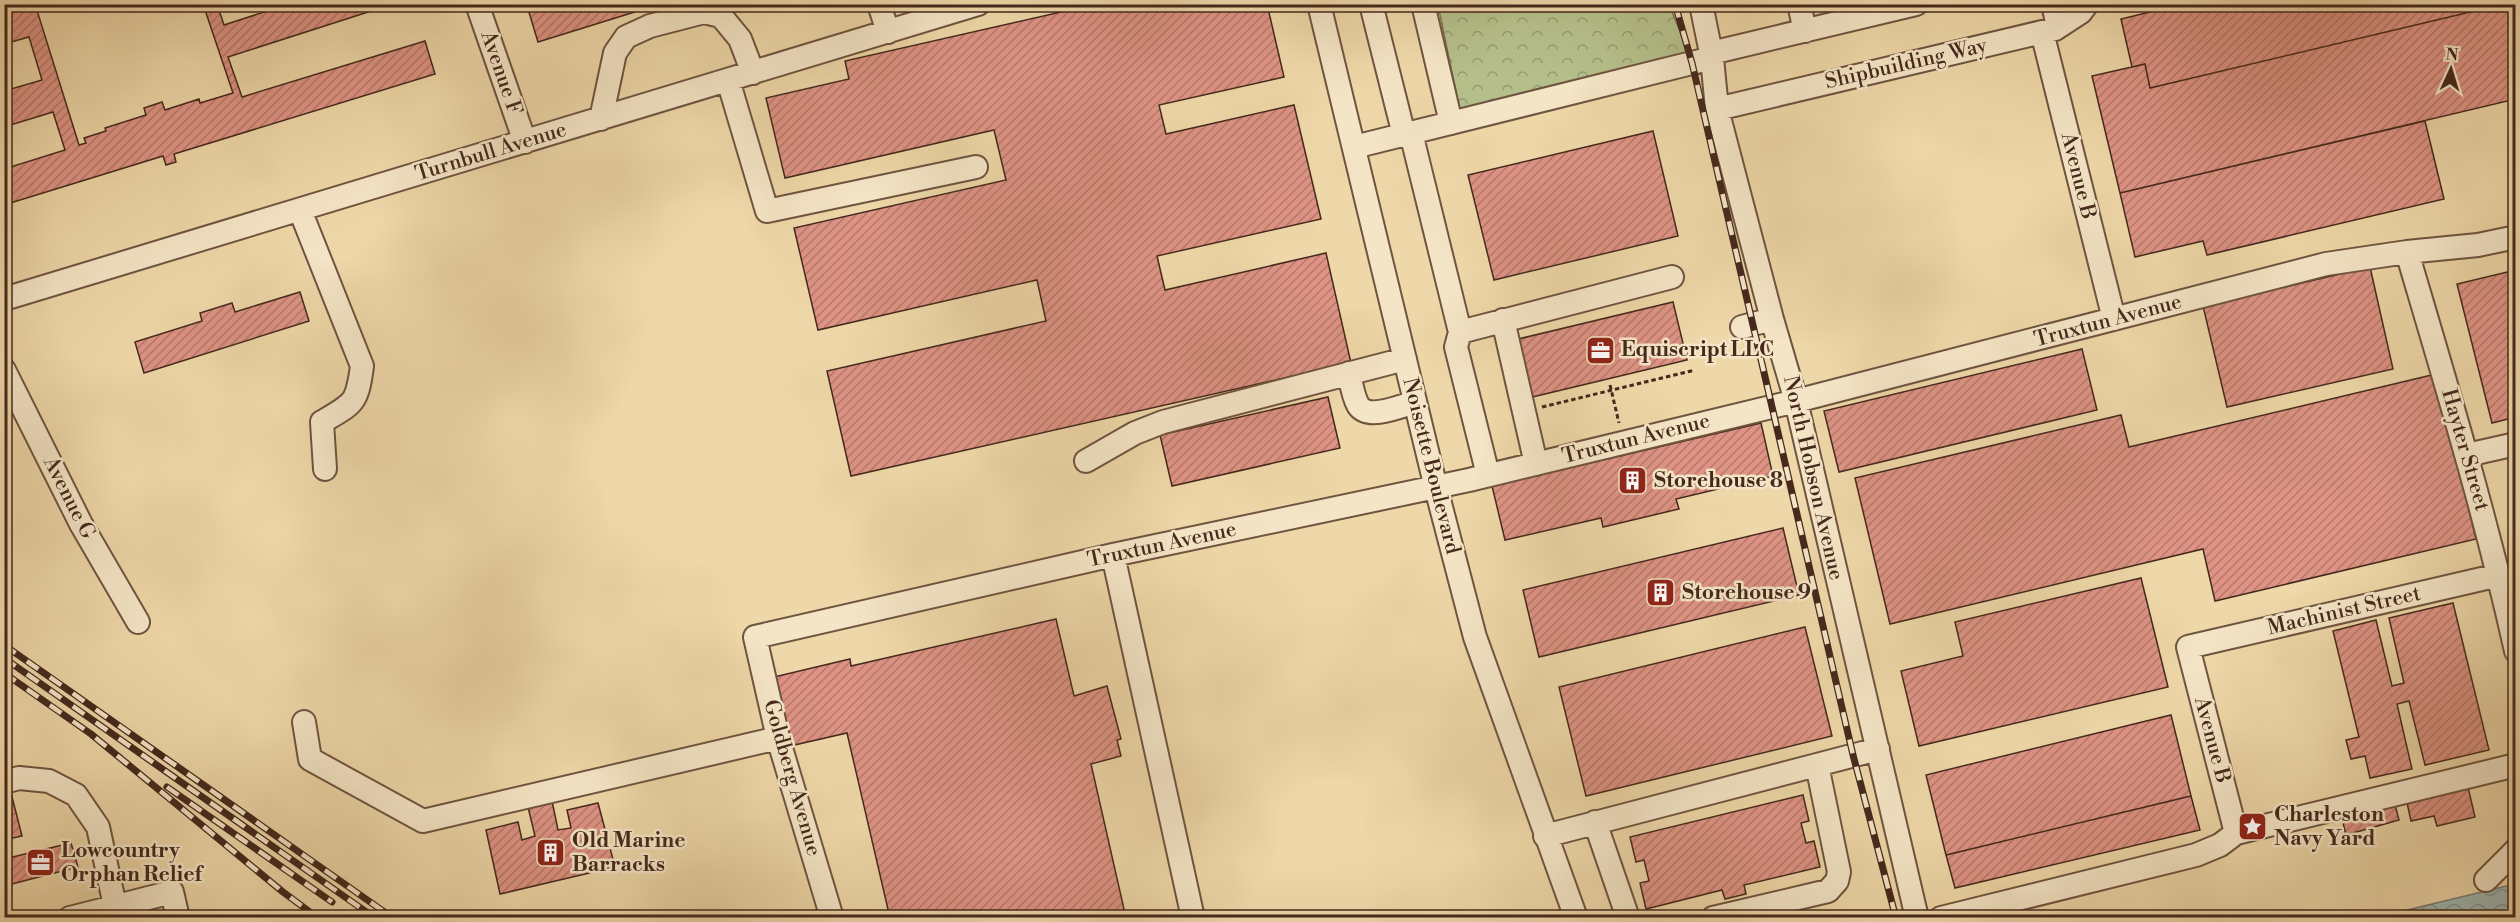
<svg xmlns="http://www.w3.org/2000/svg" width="2520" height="922" font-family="'Libre Bodoni',serif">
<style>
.forest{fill:url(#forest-crowns);stroke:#7d7454;stroke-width:1.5}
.water{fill:url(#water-waves);stroke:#7a7e77;stroke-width:1.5}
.building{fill:url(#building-hatch);stroke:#45291d;stroke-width:1.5}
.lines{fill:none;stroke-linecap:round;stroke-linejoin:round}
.minor-casing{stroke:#6f5440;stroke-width:26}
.path{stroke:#45291d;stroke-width:3;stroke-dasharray:4.5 3;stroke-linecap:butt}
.minor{stroke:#f4e5c6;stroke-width:22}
.rail-casing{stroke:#45291d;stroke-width:7}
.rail{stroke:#f4e5c6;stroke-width:4.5;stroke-dasharray:14;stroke-linecap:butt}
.labels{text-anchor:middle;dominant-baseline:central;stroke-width:5;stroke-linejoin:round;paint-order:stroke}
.street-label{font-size:21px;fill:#45291d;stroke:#f4e5c6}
.poi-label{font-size:21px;font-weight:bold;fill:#45291d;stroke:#f4e5c6;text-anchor:start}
</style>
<defs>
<pattern id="forest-crowns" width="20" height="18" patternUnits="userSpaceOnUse" patternTransform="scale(1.5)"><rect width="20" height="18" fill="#b5bf8a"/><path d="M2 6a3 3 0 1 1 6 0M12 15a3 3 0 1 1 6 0" fill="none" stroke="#959b70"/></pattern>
<pattern id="water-waves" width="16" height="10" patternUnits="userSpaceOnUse" patternTransform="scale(1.5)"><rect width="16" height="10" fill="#9eb7b3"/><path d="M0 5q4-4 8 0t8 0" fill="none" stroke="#839591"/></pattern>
<pattern id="building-hatch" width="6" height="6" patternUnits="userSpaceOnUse" patternTransform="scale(1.5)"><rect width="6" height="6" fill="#de9384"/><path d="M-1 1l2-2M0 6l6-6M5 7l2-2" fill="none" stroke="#b6786b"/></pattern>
</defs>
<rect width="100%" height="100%" fill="#eed7a8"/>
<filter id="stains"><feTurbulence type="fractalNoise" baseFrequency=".00333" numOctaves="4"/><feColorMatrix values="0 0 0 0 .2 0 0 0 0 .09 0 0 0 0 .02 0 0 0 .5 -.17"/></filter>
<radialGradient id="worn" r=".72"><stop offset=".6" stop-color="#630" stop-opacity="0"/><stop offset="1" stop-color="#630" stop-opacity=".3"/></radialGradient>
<path class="forest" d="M1438 5H1669L1689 53 1460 111Z"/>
<path class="water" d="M2515 884V917H2378Z"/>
<path class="building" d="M18 4H35L79 145 86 143 84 138 106 131 105 128 146 115 144 108 162 102 165 110 199 99 200 103 233 93 203 4H217L224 25 289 4H393L228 57 242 97 425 41 435 74 174 154 176 162 166 165 163 156 4 205V169L65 150 53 112 4 127V91L42 80 29 37 4 44V9Z
M543 4H668L669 7 656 11 654 6 538 42 528 9Z
M1096 4H1267L1284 77 1159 105 1166 134 1294 105 1321 219 1157 256 1165 290 1326 253 1351 363 851 476 827 371 1046 321 1037 280 818 330 794 228 1006 180 994 130 785 178 766 98 849 79 845 61Z
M2183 4H2504L2150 88 2145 64 2132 67 2121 19Z
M2504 4H2516V99L2120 193 2092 76 2145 64 2150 88Z
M2425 121 2444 199 2207 255 2203 241 2135 257 2120 193Z
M1653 131 1678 236 1494 280 1468 175Z
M2370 267 2393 369 2227 407 2203 306Z
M2516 270V417L2492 423 2457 284Z
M300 292 309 321 144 373 135 342 202 321 200 313 232 303 235 312Z
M1673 302 1687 360 1528 398 1514 340Z
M2082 349 2097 410 1839 472 1824 411Z
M2436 374 2476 539 2215 601 2203 549 1890 624 1855 478 2121 415 2129 447Z
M1328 397 1340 448 1172 486 1160 435Z
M1761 423 1773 476 1676 499 1679 509 1603 527 1601 518 1505 540 1492 486Z
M1783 528 1799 595 1539 657 1523 590Z
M2141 578 2168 687 1919 746 1901 671 1963 656 1955 622Z
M2453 603 2489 750 2425 765 2409 701 2397 704 2412 769 2370 778 2365 756 2351 759 2346 740 2359 737 2333 631 2376 620 2392 686 2404 683 2389 618Z
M1056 619 1074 696 1107 686 1121 739 1117 740 1121 756 1091 764 1126 918H890L847 733 790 746 774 677 850 659 851 666Z
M1805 627 1832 736 1586 796 1559 687Z
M2171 715 2191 796 1946 855 1926 775Z
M2467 783 2475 817 2437 826 2434 816 2411 821 2406 798Z
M10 789 22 836 4 840V790Z
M1803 795 1809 821 1801 823 1806 843 1814 841 1820 867 1744 885 1746 894 1725 899 1722 890 1646 909 1640 883 1649 881 1644 860 1636 862 1630 837Z
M2191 796 2200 830 1955 888 1946 855Z
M552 801 558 830 571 828 567 810 598 803 615 867 500 894 486 830 518 822 522 840 535 836 528 807Z
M2394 801 2399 820 2346 835 2341 815Z
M71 843 78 867 4 886V859Z"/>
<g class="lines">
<defs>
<path id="minor" d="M477 4 525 142
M879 4 888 32
M1319 4 1436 488 1475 637 1576 918
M1371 4 1404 135
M1423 4 1451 123
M1701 4 1712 58 1717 109 1772 319 1796 401 1917 918
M1799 4 1805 31
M2053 4 2058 27
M2042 32 2114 319
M1711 53 1916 4
M728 80 767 211 976 167
M1717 109 2055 29 2081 12 2087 4
M601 119 615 53 626 37 650 26 704 12 721 16 740 39 753 73
M1411 133 1460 332
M1354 147 1712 58
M300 210 362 366C357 404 354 403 322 422L325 469
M2407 252C2446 384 2486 516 2516 651
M4 299 978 4
M1503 320 1536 464
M1742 327 1772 319
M4 370 81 524 138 622
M1349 373C1351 383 1353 396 1358 405 1368 421 1401 406 1415 402
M2467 455 2516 444
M1086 461 1135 433 1163 422 1405 359
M1488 475 1456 347 1460 332 1672 277
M1113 555 1193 918
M304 722 310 759 423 821 778 738
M4 782 19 778 49 781 76 795 98 827 115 906
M1595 822 1628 918
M2236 833 2188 647 2499 575
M1545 836 1878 749
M2486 880 2516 850
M70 918 172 892 178 918
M832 918 778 738 755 637 1113 555 1469 480 1796 401 2326 264 2407 252 2478 245 2516 237
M1713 918 1828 891 1837 881 1839 872 1817 765
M1941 918 2196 855 2220 845 2236 833 2516 765"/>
</defs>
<use href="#minor" class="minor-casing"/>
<path class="path" d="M1610 385 1619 423
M1542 407 1695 370"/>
<use href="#minor" class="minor"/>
<defs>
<path id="rail" d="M1675 4 1692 63 1853 755 1896 918
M4 645 393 918
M4 658 375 918
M4 673 91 734 283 892 318 918
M167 787 332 902"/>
</defs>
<use href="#rail" class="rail-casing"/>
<use href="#rail" class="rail"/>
</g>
<defs>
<symbol id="office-square" viewBox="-11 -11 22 22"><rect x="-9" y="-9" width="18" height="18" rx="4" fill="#8f2418" stroke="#f4e5c6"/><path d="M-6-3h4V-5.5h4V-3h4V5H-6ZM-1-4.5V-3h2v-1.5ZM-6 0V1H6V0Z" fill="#fff"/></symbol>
<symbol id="building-square" viewBox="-11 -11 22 22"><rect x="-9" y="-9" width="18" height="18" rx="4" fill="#8f2418" stroke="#f4e5c6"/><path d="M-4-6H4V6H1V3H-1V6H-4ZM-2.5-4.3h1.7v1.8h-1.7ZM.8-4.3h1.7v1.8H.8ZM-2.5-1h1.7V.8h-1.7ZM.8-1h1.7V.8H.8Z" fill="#fff"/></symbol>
<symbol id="sight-square" viewBox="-11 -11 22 22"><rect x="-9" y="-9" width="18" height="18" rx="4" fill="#8f2418" stroke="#f4e5c6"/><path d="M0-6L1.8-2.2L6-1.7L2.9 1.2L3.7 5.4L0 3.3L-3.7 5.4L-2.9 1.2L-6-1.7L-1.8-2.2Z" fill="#fff"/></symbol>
</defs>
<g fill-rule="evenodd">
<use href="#office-square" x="1584" y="334" width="33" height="33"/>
<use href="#building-square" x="1616" y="464" width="33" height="33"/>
<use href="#building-square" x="1644" y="576" width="33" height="33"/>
<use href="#sight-square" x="2236" y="810" width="33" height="33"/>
<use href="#building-square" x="534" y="836" width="33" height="33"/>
<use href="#office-square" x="24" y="846" width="33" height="33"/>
</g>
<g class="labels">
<g class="street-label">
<text transform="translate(1906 64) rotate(-13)">Shipbuilding Way</text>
<text transform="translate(501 73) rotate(71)">Avenue F</text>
<text transform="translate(491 152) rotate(-17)">Turnbull Avenue</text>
<text transform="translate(2078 176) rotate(76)">Avenue B</text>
<text transform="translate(2108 321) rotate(-15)">Truxtun Avenue</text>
<text transform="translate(1636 439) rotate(-14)">Truxtun Avenue</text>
<text transform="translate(2465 450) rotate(74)">Hayter Street</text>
<text transform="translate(1431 466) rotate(76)">Noisette Boulevard</text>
<text transform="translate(1813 478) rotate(77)">North Hobson Avenue</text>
<text transform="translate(69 498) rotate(63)">Avenue G</text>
<text transform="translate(1162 545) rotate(-12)">Truxtun Avenue</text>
<text transform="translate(2344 611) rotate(-13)">Machinist Street</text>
<text transform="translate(2212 740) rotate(75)">Avenue B</text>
<text transform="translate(792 778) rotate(74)">Goldberg Avenue</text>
</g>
<g class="poi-label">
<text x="1621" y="350">Equiscript LLC</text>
<text x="1654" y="481">Storehouse 8</text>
<text x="1682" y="593">Storehouse 9</text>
<text x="2274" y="815">Charleston<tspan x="2274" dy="24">Navy Yard</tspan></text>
<text x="572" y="841">Old Marine<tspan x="572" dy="24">Barracks</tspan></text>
<text x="61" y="851">Lowcountry<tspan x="61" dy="24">Orphan Relief</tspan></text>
</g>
</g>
<rect width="2520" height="922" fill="none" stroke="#eed7a8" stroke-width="24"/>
<rect x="6" y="6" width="2508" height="910" fill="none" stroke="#45291d" stroke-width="3"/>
<rect x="12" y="12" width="2496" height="898" fill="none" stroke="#45291d" stroke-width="1.5"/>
<g transform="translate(2451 69) rotate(4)" stroke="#f4e5c6" stroke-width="4.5" paint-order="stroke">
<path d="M0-4.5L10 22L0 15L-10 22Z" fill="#45291d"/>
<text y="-9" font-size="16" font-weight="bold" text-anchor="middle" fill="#45291d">N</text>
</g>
<rect width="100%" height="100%" filter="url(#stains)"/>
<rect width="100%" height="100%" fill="url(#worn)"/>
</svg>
